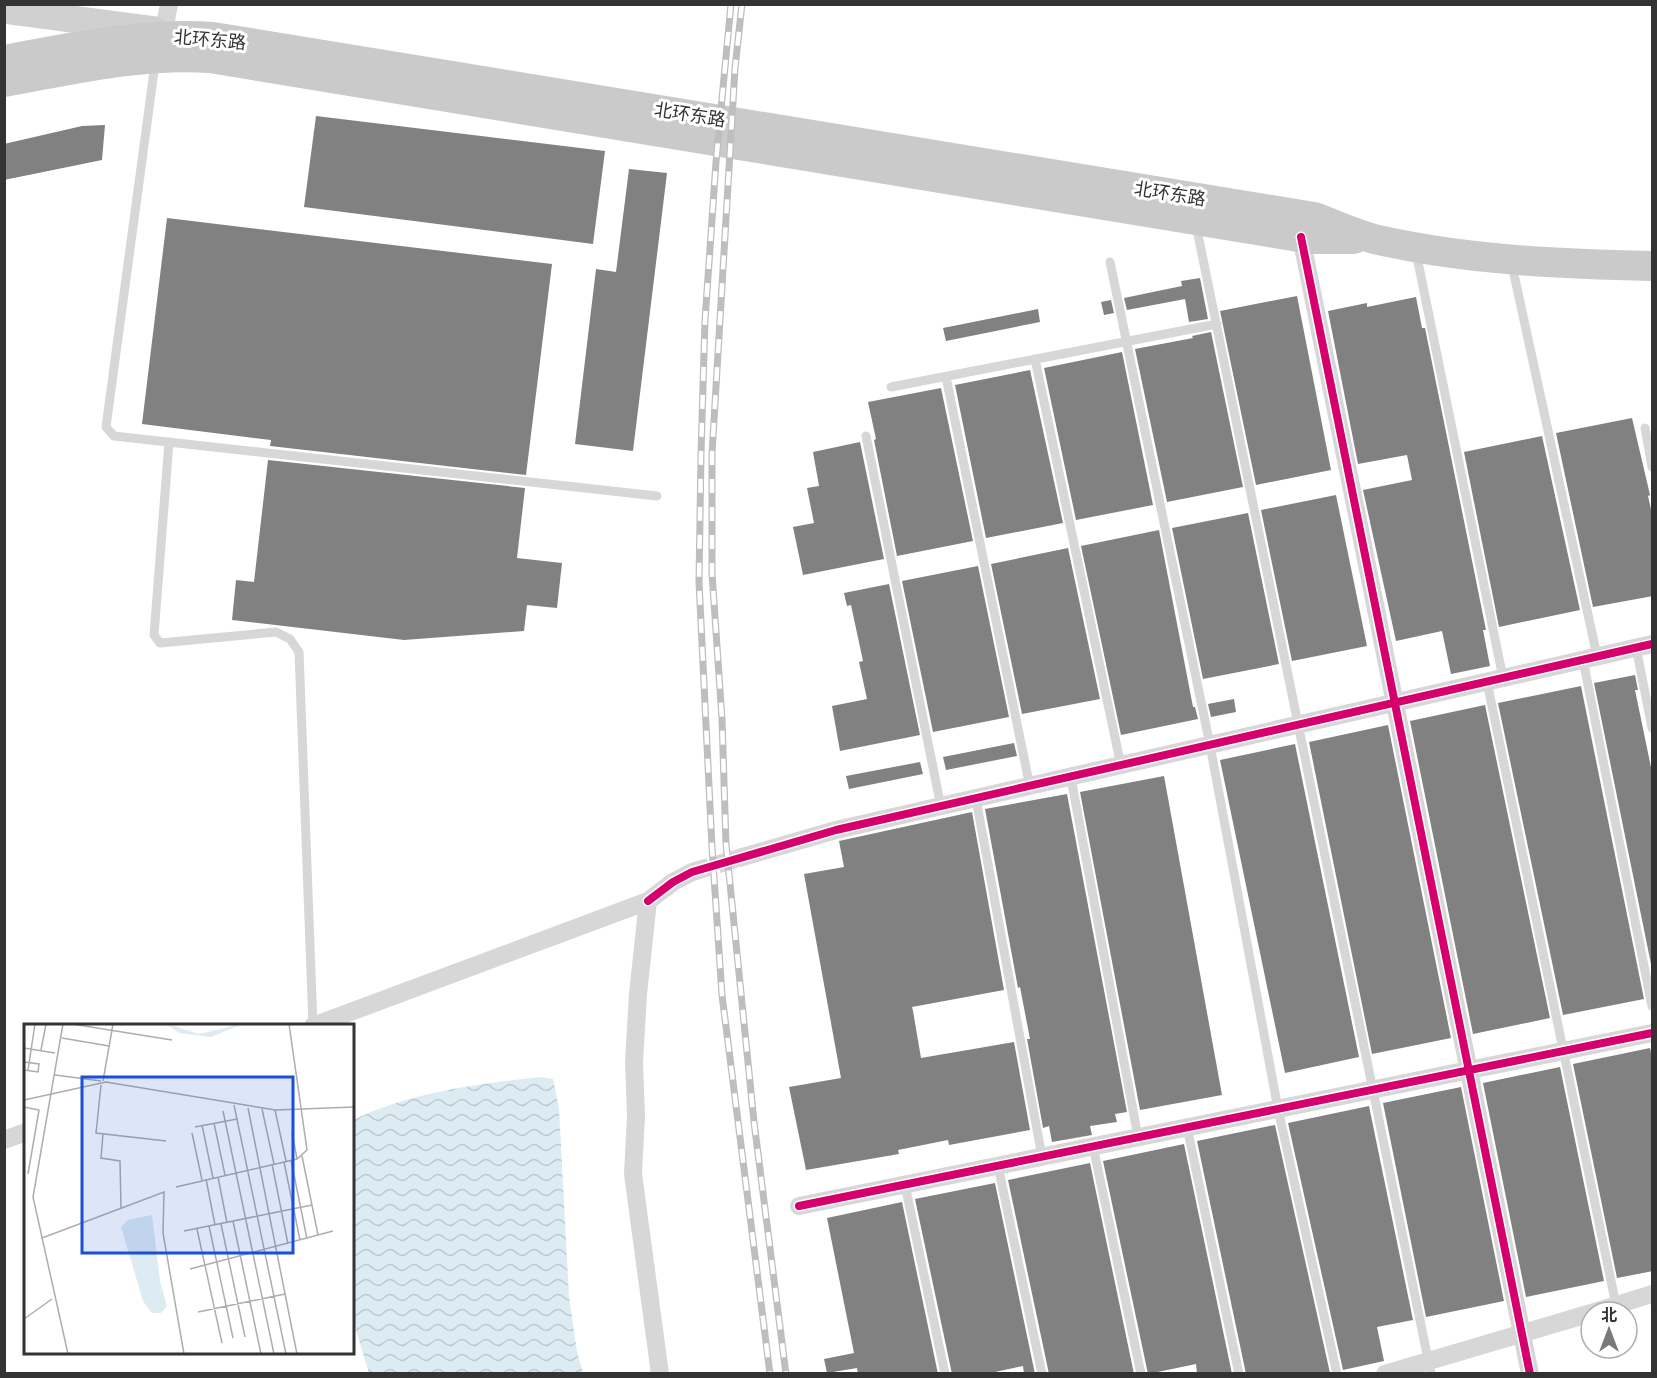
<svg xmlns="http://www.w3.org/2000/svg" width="1657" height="1378" font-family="'Fira Sans Condensed','Noto Sans SC',sans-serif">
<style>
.water{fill:url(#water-waves)}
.building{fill:#818181}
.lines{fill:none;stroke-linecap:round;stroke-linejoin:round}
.street-tunnel{stroke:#d6d6d6;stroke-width:18;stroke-dasharray:18 9;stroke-linecap:butt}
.lane{stroke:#d7d7d7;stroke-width:9}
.street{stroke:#d7d7d7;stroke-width:18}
.secondary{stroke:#d0d0d0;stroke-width:27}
.primary{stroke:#cacaca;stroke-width:30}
.rail-casing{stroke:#bebebe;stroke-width:7}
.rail{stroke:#fff;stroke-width:4.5;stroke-dasharray:14;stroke-linecap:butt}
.cycleway-casing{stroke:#fff;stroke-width:11}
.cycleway{stroke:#d6006c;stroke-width:8}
.labels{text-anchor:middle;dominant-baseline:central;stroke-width:6;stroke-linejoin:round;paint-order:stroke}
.street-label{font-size:18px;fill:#333;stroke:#fff}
.inset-road{fill:none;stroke:#adadad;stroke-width:1.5}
.view{fill:#1d4ed8;fill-opacity:0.15;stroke:#1d4ed8;stroke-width:3}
.inset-edge{fill:none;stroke:#333;stroke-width:3}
</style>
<defs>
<pattern id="water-waves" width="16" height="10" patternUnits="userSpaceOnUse" patternTransform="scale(1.5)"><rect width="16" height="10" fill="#ddebf3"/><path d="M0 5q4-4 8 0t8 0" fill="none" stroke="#becad1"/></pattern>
</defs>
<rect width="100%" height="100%" fill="#fff"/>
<path class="water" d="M541 1077 553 1079 559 1108 569 1297 577 1352 583 1373H369L353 1321V1120C411 1092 477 1084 541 1077Z"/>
<path class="building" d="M316 116 605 151 593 244 304 207Z
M105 125 102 160 4 180V144L82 126Z
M629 169 667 173 633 451 575 444 596 269 616 272Z
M167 218 552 264 526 475 270 446 271 440 142 424Z
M1200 278 1208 319 1189 322 1185 299 1127 310 1124 298 1182 286 1181 281Z
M1297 296 1331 470 1256 485 1220 311Z
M1416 297 1422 328H1425L1486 630H1483L1490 666 1451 674 1442 631 1396 641 1363 490 1412 480 1407 455 1358 464 1328 311 1367 303V307Z
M1111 300 1114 313 1104 315 1101 302Z
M1038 309 1040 322 946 341 943 328Z
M1211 332 1243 487 1167 502 1135 349 1193 338 1192 336Z
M1122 352 1153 505 1076 520 1044 368Z
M1030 370 1063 523 986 538 955 385Z
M941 388 973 541 897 556 874 440 876 439 868 402Z
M1632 418 1650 495 1648 496 1653 518V596L1593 607 1556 433Z
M1542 436 1580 610 1499 627 1464 452Z
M860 442 884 559 803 575 793 527 814 523 807 488 819 486 813 452Z
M268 460 525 488 517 558 562 563 557 608 527 605 524 631 404 640 232 620 236 580 254 582Z
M1336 495 1367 646 1292 661 1261 510Z
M1248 513 1279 664 1203 679 1172 528Z
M1159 530 1193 707H1195L1198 719 1121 735 1081 546Z
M1068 548 1100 699 1022 714 991 564Z
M978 566 1009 717 933 732 902 581Z
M889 584 920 735 840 751 832 706 867 699 859 662 863 661 851 605 847 606 844 593Z
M1635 675 1638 690H1635L1653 777V974L1594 683Z
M1581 686 1644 999 1563 1015 1498 703Z
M1234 699 1236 712 1211 717 1208 704Z
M1485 705 1550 1018 1473 1034 1410 721Z
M1388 725 1451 1038 1372 1054 1309 742Z
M1014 743 1017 756 946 770 943 757Z
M1295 744 1359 1057 1285 1073 1220 760Z
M920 762 923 774 849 789 846 776Z
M1164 776 1222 1095 1140 1110 1080 792Z
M1067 794 1127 1112 1115 1114 1117 1122 1090 1126 1092 1135 1052 1142 1049 1126 1043 1128 1027 1039H1030L1020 987 1018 988 985 809Z
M972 812 1004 990 912 1007 913 1011 921 1058 1014 1042 1030 1130 949 1145 948 1140 898 1150 899 1154 806 1170 789 1087 841 1078 804 874 844 867 839 841Z
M1650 1048 1653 1062V1271L1617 1278 1573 1064Z
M1560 1067 1604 1281 1526 1297 1483 1083Z
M1461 1087 1504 1301 1426 1317 1383 1103Z
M1369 1106 1413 1320 1377 1327 1384 1361 1343 1370 1288 1123Z
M1275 1125 1330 1373 1246 1374 1197 1141Z
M1184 1144 1232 1374H1197L1196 1364 1148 1374 1103 1161Z
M1090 1163 1134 1374H1049L1008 1180Z
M995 1183 1035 1374H1024L1023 1366 986 1374H952L915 1199Z
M902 1202 938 1374H858L857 1368 827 1373 824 1359 854 1353 827 1218Z"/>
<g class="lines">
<path class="street-tunnel" d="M692 872 739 858"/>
<path class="lane" d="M155 64 106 427 114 436 657 496
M1196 225 1431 1374
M1416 252 1503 678
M1110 262 1210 745 1278 1109 1337 1374
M1512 265 1597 656
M1035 359 1121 766
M946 377 1030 787
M891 387 1217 324
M1645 428 1652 467
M866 436 941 807
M169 442 154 635 160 643 276 632 290 639 299 652 313 1026
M1636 647 1652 728
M1583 660 1652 1006
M1487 682 1616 1305
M1071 778 1138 1137
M976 799 1042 1157
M1187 1127 1239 1374
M1093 1146 1141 1374
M998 1166 1042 1374
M905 1185 945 1374"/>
<path class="street" d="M164 31 169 4
M1301 237 1530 1374
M739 858 836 830 1652 644
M648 901 673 882 692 872
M313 1026 648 901 638 994 634 1062 636 1116 633 1174 660 1374
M4 1140 26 1132
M799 1206 1652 1033
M1594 1312 1652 1294
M1385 1374 1591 1313"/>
<path class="secondary" d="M4 10 155 30"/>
<path class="primary" d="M4 60C73 47 143 32 213 37L1314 217C1334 224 1354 234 1374 239 1466 260 1559 264 1652 266
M4 82C72 70 142 53 210 58L1311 239H1354"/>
<defs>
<path id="rail" d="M731 4 716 162 705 320 701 453 699 582 712 847 722 995 770 1374
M742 4 735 68 712 454V573L722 719 726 844 754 1122 786 1374"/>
</defs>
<use href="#rail" class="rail-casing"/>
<use href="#rail" class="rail"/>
<defs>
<path id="cycleway" d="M1301 237 1530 1374
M648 901 673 882 692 872 836 830 1652 644
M799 1206 1652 1033"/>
</defs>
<use href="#cycleway" class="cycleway-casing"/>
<use href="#cycleway" class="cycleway"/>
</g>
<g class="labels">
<g class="street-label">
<text transform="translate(210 40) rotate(5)">北环东路</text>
<text transform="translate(690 115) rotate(9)">北环东路</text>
<text transform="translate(1170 194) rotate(9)">北环东路</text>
</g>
</g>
<g transform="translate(24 1024)">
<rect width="330" height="330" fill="#fff"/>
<path d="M143 0 175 10 218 0 187 13 155 9ZM128 191 136 257 143 282 137 289H128L119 277 97 203 104 196Z" fill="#ddebf3"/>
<path class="inset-road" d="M39 0 9 173 44 330M48 0 148 16M38 14 85 22M0 24 31 29M17 26 22 0M0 38 15 40 14 48 0 46M4 46 11 0M31 51 77 57M79 57 89 0M77 61 72 109 142 117M0 76 82 58 251 86 330 83M210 81 262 330M0 83 15 86 4 150M224 84 273 330M238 85 250 140M251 86 262 137M199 87 250 330M190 99 201 151M178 101 189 154M171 103 213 95M268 108 273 135M168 109 178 156M79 110 77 134 96 137 97 184M278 132 294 211M267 136 283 215M260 138 276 216M248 140 264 220M194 153 203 199M182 155 191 201M152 163 273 135 283 126 265 0M209 197 237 330M197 200 221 313M185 202 209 314M173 205 198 319M160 207 288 181M18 214 140 168 139 209 160 330M166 245 309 207M174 288 261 270M0 295 28 275"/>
<path class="view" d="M58 53H269V229H58Z"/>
<rect width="330" height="330" class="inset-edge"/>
</g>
<rect width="1657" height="1378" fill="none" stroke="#333333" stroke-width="12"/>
<g transform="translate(1609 1330)"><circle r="28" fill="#ffffff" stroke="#adadad" stroke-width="1.5"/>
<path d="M0-4.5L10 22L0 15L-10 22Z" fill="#7a7a7a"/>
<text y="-9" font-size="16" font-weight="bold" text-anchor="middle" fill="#333333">北</text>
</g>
</svg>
